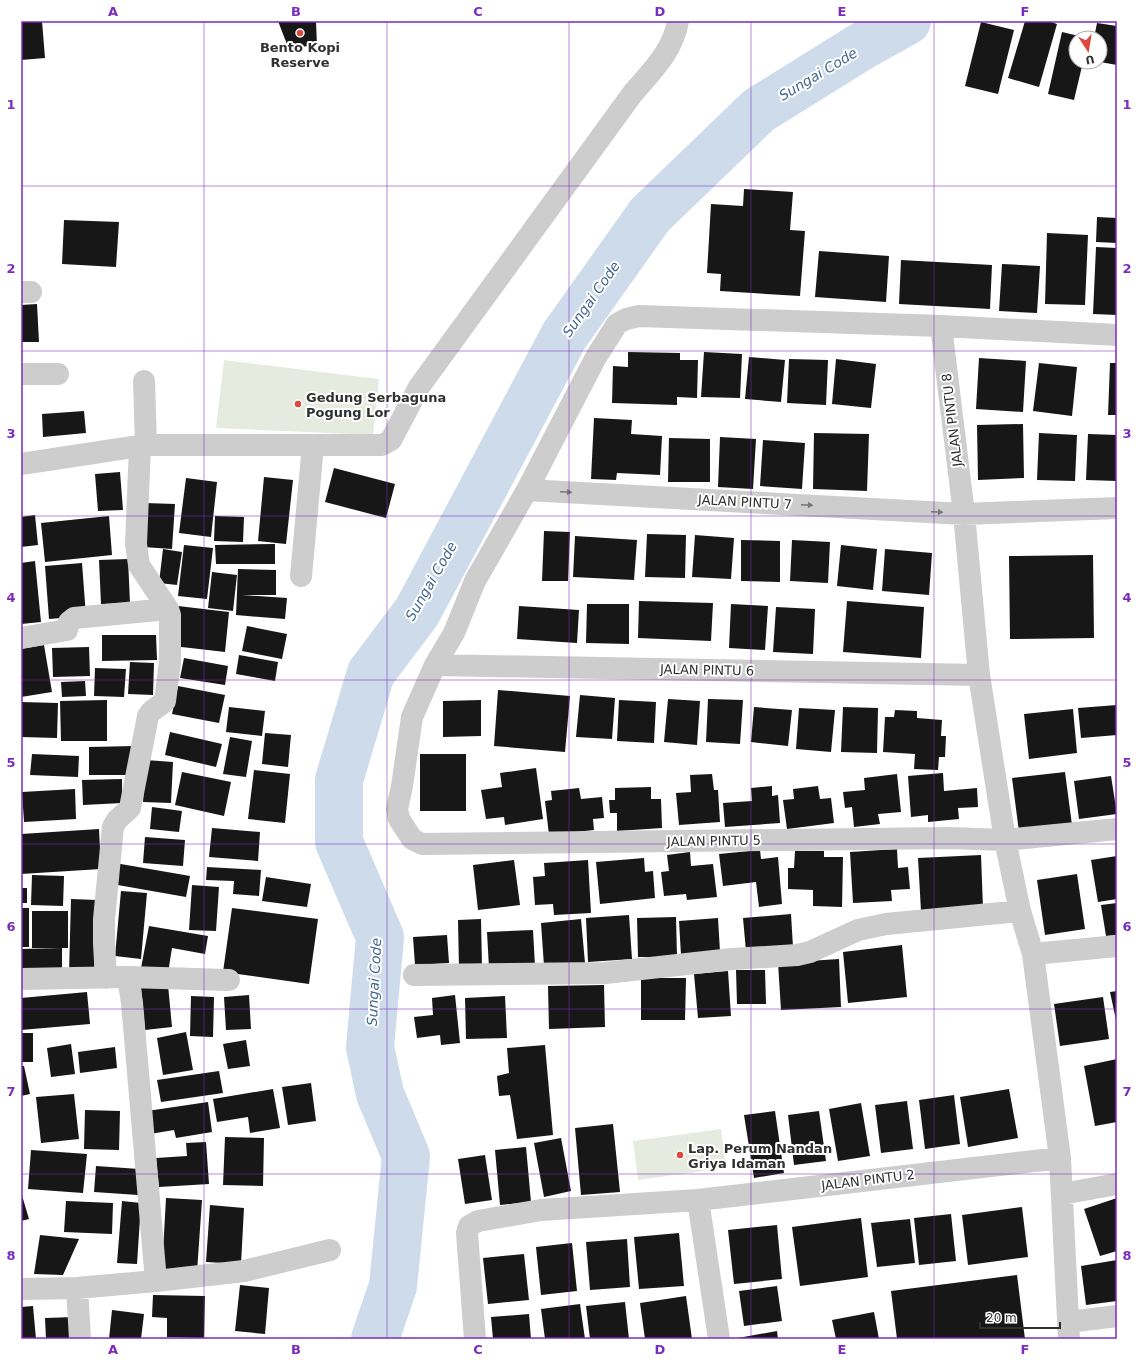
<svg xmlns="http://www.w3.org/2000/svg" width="1138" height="1360" font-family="'DejaVu Sans',sans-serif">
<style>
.green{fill:#e5ecdf}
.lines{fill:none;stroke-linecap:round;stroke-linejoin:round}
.river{stroke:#cddbeb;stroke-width:48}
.building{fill:#171717}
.minor{stroke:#cdcdcd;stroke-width:22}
.oneway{fill:#777}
.grid{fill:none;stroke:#7b2cbf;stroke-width:1;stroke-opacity:0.55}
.poi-dot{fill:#dc473e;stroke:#fff;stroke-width:1.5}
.labels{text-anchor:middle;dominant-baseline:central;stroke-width:4;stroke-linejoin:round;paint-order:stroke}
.poi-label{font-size:13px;font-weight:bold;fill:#303030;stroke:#fff;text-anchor:start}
.street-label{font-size:13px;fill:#303030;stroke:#fff}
.water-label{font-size:14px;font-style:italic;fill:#42678f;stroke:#fff}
.neatline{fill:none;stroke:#7b2cbf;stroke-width:1.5}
.grid-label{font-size:13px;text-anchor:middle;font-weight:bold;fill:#7b2cbf}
</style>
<rect width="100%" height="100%" fill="#fff"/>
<path class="green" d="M224 360 379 379 373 435 216 428Z
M721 1129 726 1168 638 1180 633 1141Z"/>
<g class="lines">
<path class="river" d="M375 1339 393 1286 406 1156 380 1094 370 1047 380 937 339 842V780L371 673 417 612 489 477 564 336 650 215 759 110 862 46 907 21"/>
</g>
<path class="building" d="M21 21H42L45 58 21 60Z
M278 21H316L317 46 288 47Z
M1025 21H1048L1057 24 1039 87 1008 78Z
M981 22 1014 30 998 94 965 86Z
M1097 23 1117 26V65L1100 62V38H1094Z
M1062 32 1083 37 1076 38V62H1083L1074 100 1048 94Z
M744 189 793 192 790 230 805 231 800 296 720 291 721 274 707 273 711 204 743 206Z
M1097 217 1117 218V243L1096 242Z
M64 220 119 222 116 267 62 264Z
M1047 233 1088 235 1085 305 1045 304Z
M1096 247 1117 248V315L1093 314Z
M819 251 889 256 886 302 815 297Z
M901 260 992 265 990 309 899 304Z
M1002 264 1040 266 1037 313 999 311Z
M37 304 39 342H21V305Z
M628 352 680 353V360H698L697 398 677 397V405L612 403 613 366 628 367Z
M704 352 742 354 740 398 701 397Z
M749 357 785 360 781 402 745 399Z
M979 358 1026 361 1023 412 976 409Z
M789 359 828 360 826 405 787 403Z
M836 359 876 364 871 408 832 404Z
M1039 363 1077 367 1072 416 1033 411Z
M1110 363H1117V415H1108Z
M84 411 86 433 43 437 42 414Z
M594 418 632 420 631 434 662 436 660 475 617 473 616 480 591 479Z
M1023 424 1024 478 978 480 977 425Z
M814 433 869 434 867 491 813 489Z
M1039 433 1077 435 1075 481 1037 480Z
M1088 434 1117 435V481L1086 480Z
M720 437 756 439 753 489 718 487Z
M669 438 710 439V482H668Z
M763 440 805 443 802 489 760 486Z
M334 468 395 484 386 518 325 502Z
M120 472 123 510 98 511 95 474Z
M264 477 293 480 286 544 258 541Z
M186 478 217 482 211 537 179 533Z
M145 503 175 504 172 549 143 547Z
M35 515 38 545 21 547V517Z
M109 516 112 555 45 562 41 523Z
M215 516 244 517 243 542 214 541Z
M544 531 570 532 568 581H542Z
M647 534 686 535 685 578 645 577Z
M695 535 734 538 731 579 692 577Z
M575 536 637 540 634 580 573 577Z
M741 540 780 541V582L741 581Z
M792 540 830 542 828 583 790 581Z
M275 544V564H216L215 545Z
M184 545 213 548 207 599 178 596Z
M841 545 877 549 873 590 837 586Z
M163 549 182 552 177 585 159 583Z
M885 549 932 553 929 595 882 591Z
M1093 555 1094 638 1010 639 1009 556Z
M128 559 130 603 101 604 99 560Z
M35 561 41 622 21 624V563Z
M82 563 86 616 49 619 45 566Z
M238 569 276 570V595H242L287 598 285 619 236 615Z
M212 572 237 575 233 611 208 608Z
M639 601 713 603 711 641 638 638Z
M847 601 924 607 921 658 843 652Z
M587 604H629V644L586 643Z
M731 604 768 606 765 650 729 648Z
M178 606 229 612 225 652 173 646Z
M519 606 579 610 577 643 517 639Z
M776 607 815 609 813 654 773 652Z
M247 626 287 634 282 659 242 651Z
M102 635H156L157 660 102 661Z
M44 645 52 692 21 697V649Z
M89 647 90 676 53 677 52 648Z
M239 655 278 662 275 681 236 674Z
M184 658 228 666 225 685 180 678Z
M130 662 154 663 153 695 128 694Z
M95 668 126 669 124 697 94 696Z
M85 681 86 696 62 697 61 682Z
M178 686 225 695 219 723 172 714Z
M498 690 570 696 565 752 494 746Z
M580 695 615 698 612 739 576 737Z
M668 699 700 701 697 745 664 742Z
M708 699 743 700 740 744 706 742Z
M107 700V741H61L60 701Z
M481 700V736L443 737V701Z
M619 700 656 702 654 743 617 741Z
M21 702 58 703 57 738 21 737Z
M1117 705V735L1081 738 1078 708Z
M229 707 265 711 262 736 226 732Z
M754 707 792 710 788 746 751 742Z
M843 707 878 708 877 753 841 752Z
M799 708 835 710 831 752 796 749Z
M1073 709 1077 753 1029 759 1024 714Z
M895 710 917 711V718L942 720 941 736H946L945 757H939L938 770 914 769 915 754 883 752 885 717H894Z
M170 732 222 744 216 767 165 755Z
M265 733 291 735 288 767 262 764Z
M230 737 252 741 246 777 223 774Z
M134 746V775H89V747Z
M32 754 79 756 78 777 30 775Z
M420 754H466V811H420Z
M146 760 173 762 171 803 143 802Z
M536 768 543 819 505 825 504 817 486 819 481 790 502 787 500 773Z
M254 770 290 774 285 823 248 819Z
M182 772 231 782 224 816 175 805Z
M1065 772 1072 825 1019 832 1012 778Z
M943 773 944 791 977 788 978 807 958 808 959 819 928 822V815L911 817 908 776Z
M712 774 714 790H718L720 822 679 825 676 793 691 792 690 775Z
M897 774 901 812 878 814 880 824 854 827 852 807 845 808 843 792 865 790 864 778Z
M1111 776 1117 814 1079 819 1074 781Z
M122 779V803L83 805 82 780Z
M772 786V796L778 795 780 823 725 827 723 803 752 801 751 788Z
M818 786 820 799 831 798 834 823 787 829 783 800 794 799 793 789Z
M651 787V799H661L662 828 617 831V813H610L609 800H615V788Z
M579 788 581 799 602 797 604 818 593 819 594 830 549 835 545 801 552 800 551 791Z
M75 789 76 819 24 822 22 792Z
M152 807 182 811 179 832 150 829Z
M212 828 260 832 258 861 209 857Z
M99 829 101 869 21 874V834Z
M145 837 185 840 183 866 143 863Z
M897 849 898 868 908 867 910 889 891 890 892 901 853 903 850 852Z
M760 850 761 859 778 857 782 904 759 907 756 882 723 886 719 854Z
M795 851H824V857H843L842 907 813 906V890L788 889V868H794Z
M690 852 691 866 713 864 717 897 687 900 686 894 664 896 661 872 669 871 667 855Z
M981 855 983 908 921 911 918 858Z
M1117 856V899L1098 902 1091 860Z
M644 858 645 872 653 871 655 898 600 904 596 862Z
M514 860 520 905 478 910 473 865Z
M588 860 591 913 554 915 553 904 535 905 533 877 545 876 544 863Z
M115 863 190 876 186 897 112 884Z
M207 867 261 870 259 896 233 894 234 881 206 880Z
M1077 874 1085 929 1045 935 1037 880Z
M32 875 64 876 63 906 31 905Z
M266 877 311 884 307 907 262 901Z
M192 885 219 887 216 931 189 930Z
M21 888H27V903H21Z
M121 891 147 893 141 959 115 956Z
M71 899 97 900 94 974 69 973Z
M1117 903V935L1106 936 1101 905Z
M21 908H29V947H21Z
M232 908 318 919 309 984 223 972Z
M32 911H68V948H32Z
M791 914 793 947 746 951 743 918Z
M629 915 632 959 588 962 586 918Z
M676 917 677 957H638L637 918Z
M718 918 720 952 681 955 679 921Z
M481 919 482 968 459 969 458 920Z
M581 919 585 963 544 966 541 923Z
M149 926 208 936 205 954 172 948 168 973 141 968Z
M533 930 535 966 489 968 487 932Z
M447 935 449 963 415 965 413 937Z
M902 945 907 997 848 1003 843 952Z
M62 948V975L21 976V949Z
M839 959 841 1007 781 1010 778 963Z
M736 970H765L766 1004H737Z
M728 971 731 1016 698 1018 694 974Z
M641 978H686L685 1020H641Z
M168 985 172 1027 145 1030 141 987Z
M604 985 605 1027 549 1029 548 986Z
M1117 991V1020H1116L1110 992Z
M87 992 90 1024 21 1030V998Z
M249 995 251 1029 226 1030 224 997Z
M455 995 460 1043 441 1045 440 1035 417 1038 414 1017 433 1015 432 998Z
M191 996 214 997 213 1037 190 1036Z
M505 996 507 1038 466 1039 465 998Z
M1103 997 1109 1039 1060 1046 1054 1004Z
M186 1032 193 1070 163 1075 157 1038Z
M21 1033H33V1062H21Z
M246 1040 250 1066 228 1069 223 1044Z
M71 1044 75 1074 51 1077 47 1048Z
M545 1045 553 1135 517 1139 510 1095 499 1096 497 1076 509 1073 507 1048Z
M115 1047 117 1068 80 1073 78 1052Z
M1117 1059V1122L1095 1126 1084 1066Z
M21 1066H24L30 1094 21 1096Z
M219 1071 223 1093 161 1102 157 1080Z
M311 1083 316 1121 288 1125 282 1087Z
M273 1089 280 1128 250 1133 248 1117 217 1122 213 1099Z
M1009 1089 1018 1138 968 1147 960 1097Z
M74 1094 79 1139 41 1143 36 1097Z
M954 1095 960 1144 925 1149 919 1100Z
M907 1101 913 1149 881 1153 875 1105Z
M208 1102 212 1132 176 1138 174 1130 150 1134 147 1111Z
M861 1103 870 1156 838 1161 829 1109Z
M85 1110 120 1111 119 1150 84 1149Z
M775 1111 784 1173 754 1178 744 1115Z
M819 1111 826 1161 794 1165 788 1115Z
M613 1124 620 1192 581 1195 575 1128Z
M225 1137 264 1138 263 1186 223 1185Z
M561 1138 571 1191 544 1197 534 1143Z
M206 1142 209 1184 159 1187 156 1158 187 1156 186 1143Z
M526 1147 531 1202 500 1205 495 1150Z
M31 1150 87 1154 83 1193 28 1189Z
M485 1155 492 1200 465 1204 458 1159Z
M96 1166 139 1169 138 1195 94 1192Z
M21 1192 29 1219 21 1221Z
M166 1198 202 1200 197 1272 162 1270Z
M1117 1198V1251L1100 1256 1084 1209Z
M66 1201 113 1203 112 1234 64 1232Z
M122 1201 141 1203 137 1264 117 1263Z
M210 1205 244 1208 241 1264 206 1262Z
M1022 1207 1028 1257 968 1265 962 1215Z
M951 1214 956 1261 919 1265 914 1218Z
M861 1218 868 1277 800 1286 792 1227Z
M910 1219 915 1263 877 1267 871 1223Z
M777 1225 782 1279 734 1284 728 1230Z
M679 1233 684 1286 639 1289 634 1237Z
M40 1235 79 1239 63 1275 34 1274Z
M627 1239 630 1287 590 1290 586 1242Z
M572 1243 577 1291 541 1295 536 1247Z
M524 1254 529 1300 488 1304 483 1258Z
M1117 1260V1301L1086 1305 1081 1266Z
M1017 1275 1025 1339H897L891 1291Z
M240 1285 269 1288 265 1334 235 1331Z
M777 1286 782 1321 744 1326 739 1291Z
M153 1295 205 1296 204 1338 167 1337V1318L152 1317Z
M686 1296 692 1339H645L640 1303Z
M625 1302 629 1339H590L586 1306Z
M580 1304 585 1339H545L541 1309Z
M33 1306 36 1339H21V1307Z
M112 1310 144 1314 141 1339H109Z
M874 1312 879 1339H836L832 1320Z
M529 1314 531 1339H493L491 1317Z
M74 1317 75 1339H46L45 1318Z
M777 1331 778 1339H738V1338Z"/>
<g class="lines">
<path class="minor" d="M21 292H31
M941 326 964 514 979 675 1005 840 1020 911 1033 954 1060 1158 1069 1339
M1117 335 941 326 639 316 626 319 617 324 596 357 527 490 475 581 454 633 435 665 412 717 402 786 397 809 399 819 412 839 422 844 949 838 1005 840 1117 829
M21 374H58
M144 381 146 445
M21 464 146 445H382L391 440 419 387 633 93C652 71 673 51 678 21
M527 490 964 514 1117 508
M301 576 313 445
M21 638 67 630 69 622 74 618 168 609
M435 665 979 675
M1033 954 1117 946
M414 975 605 973 732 959 797 955 810 952 858 930 886 924 1020 911
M128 977 132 1003 156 1281
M106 978 104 944V919L113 827 117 820 130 808 131 803 148 716C152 708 160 707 165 701L170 662V615L168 609 139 565 136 544 140 446
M21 979 128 977 229 980
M1062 1194 1117 1184
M698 1200 719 1339
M77 1288 80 1339
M21 1289 77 1288 156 1281 244 1271 330 1250
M1068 1322 1117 1316
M475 1339 467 1233 469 1226 478 1221 541 1210 698 1200 1060 1158"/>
</g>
<defs><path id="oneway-solid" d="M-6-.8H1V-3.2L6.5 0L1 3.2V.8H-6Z"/></defs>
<g class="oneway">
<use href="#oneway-solid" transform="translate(566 492) rotate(3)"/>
<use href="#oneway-solid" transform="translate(807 505) rotate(3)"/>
<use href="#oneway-solid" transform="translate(937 512) rotate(3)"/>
</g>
<path class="grid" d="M204 21V1339M387 21V1339M569 21V1339M751 21V1339M934 21V1339M21 186H1117M21 351H1117M21 516H1117M21 680H1117M21 844H1117M21 1009H1117M21 1174H1117"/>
<g class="poi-dot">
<circle cx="300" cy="33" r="4"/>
<circle cx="298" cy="404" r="4"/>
<circle cx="680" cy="1155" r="4"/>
</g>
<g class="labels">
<g class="poi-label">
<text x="300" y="47" text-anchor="middle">Bento Kopi<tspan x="300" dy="15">Reserve</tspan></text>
<text x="306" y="397">Gedung Serbaguna<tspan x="306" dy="15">Pogung Lor</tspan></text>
<text x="688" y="1148">Lap. Perum Nandan<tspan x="688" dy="15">Griya Idaman</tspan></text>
</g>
<g class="street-label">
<text transform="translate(952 420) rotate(-97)">JALAN PINTU 8</text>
<text transform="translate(745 502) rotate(3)">JALAN PINTU 7</text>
<text transform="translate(707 670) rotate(1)">JALAN PINTU 6</text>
<text transform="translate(714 841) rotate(-1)">JALAN PINTU 5</text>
<text transform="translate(868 1180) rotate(-7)">JALAN PINTU 2</text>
</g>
<g class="water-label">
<text transform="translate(818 74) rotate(-31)">Sungai Code</text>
<text transform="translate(591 299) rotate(-55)">Sungai Code</text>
<text transform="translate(431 581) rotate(-60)">Sungai Code</text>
<text transform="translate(374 982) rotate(-87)">Sungai Code</text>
</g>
</g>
<rect width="1138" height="1360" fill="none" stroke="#ffffff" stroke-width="44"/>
<g transform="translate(1088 50) rotate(168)"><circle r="19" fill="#ffffff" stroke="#acacac"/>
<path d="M0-3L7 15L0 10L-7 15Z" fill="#dc473e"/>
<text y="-6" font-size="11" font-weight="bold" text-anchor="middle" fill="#303030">U</text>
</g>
<path d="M980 1322v6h80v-6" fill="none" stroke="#303030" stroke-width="2"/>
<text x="986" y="1322" font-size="12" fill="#303030" stroke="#ffffff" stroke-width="3" paint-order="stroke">20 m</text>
<rect x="22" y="22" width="1094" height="1316" class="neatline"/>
<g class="grid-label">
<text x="113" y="16">A</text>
<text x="296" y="16">B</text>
<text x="478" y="16">C</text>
<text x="660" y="16">D</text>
<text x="842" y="16">E</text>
<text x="1025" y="16">F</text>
<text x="11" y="109">1</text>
<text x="1127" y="109">1</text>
<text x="11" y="273">2</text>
<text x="1127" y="273">2</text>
<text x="11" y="438">3</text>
<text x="1127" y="438">3</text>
<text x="11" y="602">4</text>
<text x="1127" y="602">4</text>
<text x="11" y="767">5</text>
<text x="1127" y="767">5</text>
<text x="11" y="931">6</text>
<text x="1127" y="931">6</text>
<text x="11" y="1096">7</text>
<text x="1127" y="1096">7</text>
<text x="11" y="1260">8</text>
<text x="1127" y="1260">8</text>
<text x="113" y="1354">A</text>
<text x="296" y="1354">B</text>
<text x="478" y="1354">C</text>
<text x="660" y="1354">D</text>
<text x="842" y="1354">E</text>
<text x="1025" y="1354">F</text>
</g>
</svg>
